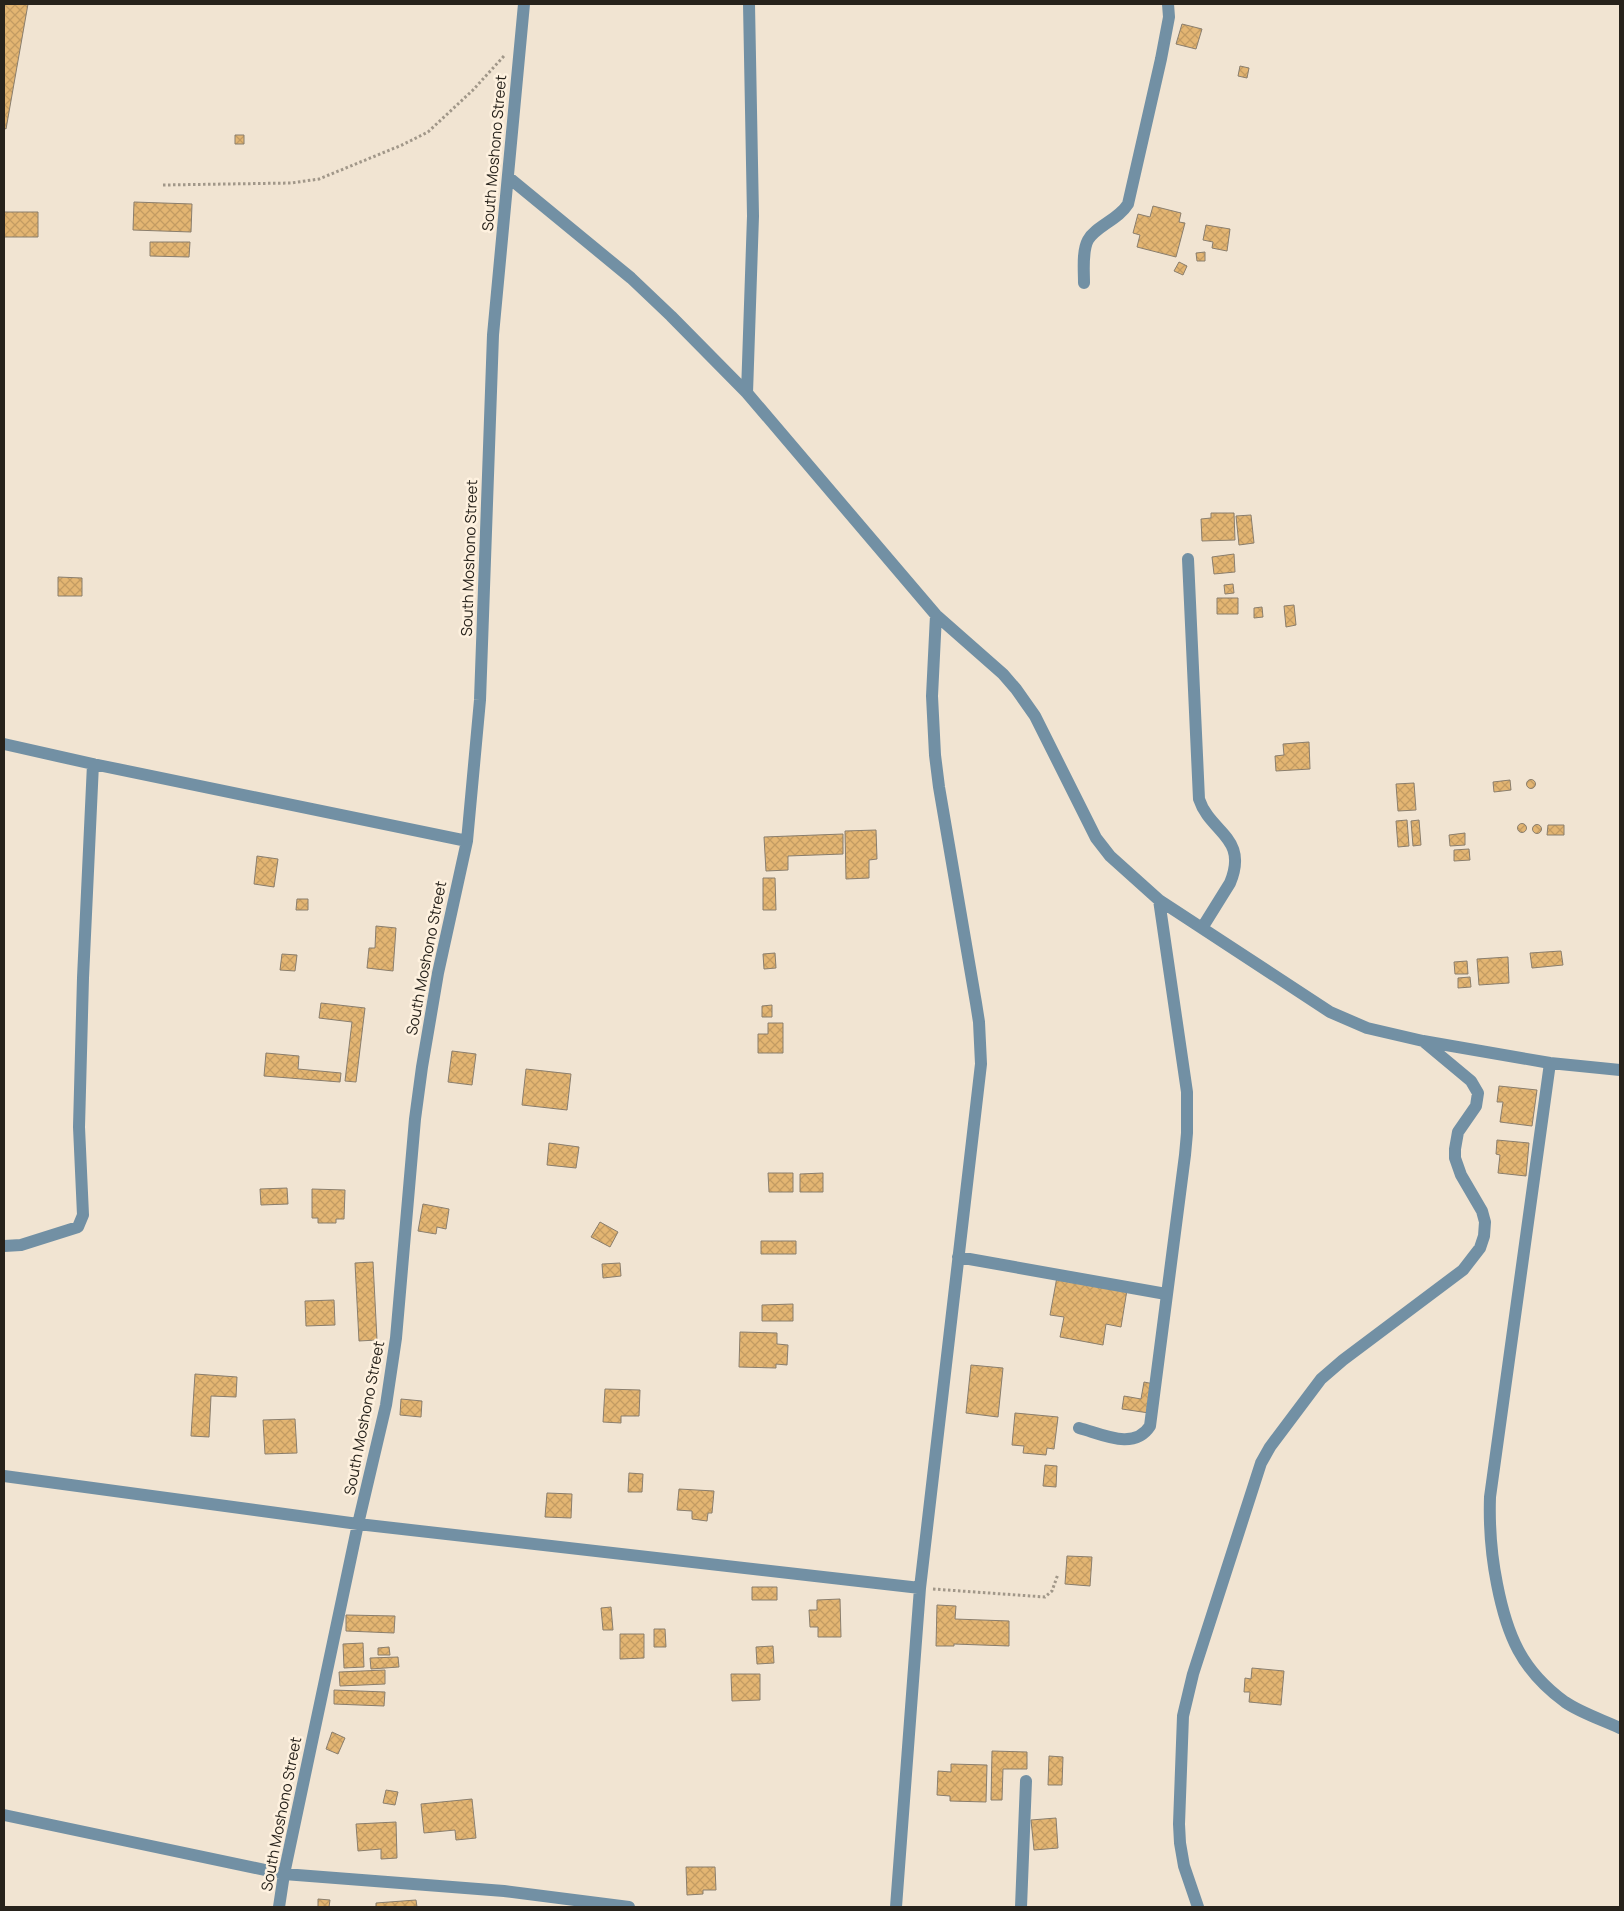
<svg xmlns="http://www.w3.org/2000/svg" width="1624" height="1911" font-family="Manrope,sans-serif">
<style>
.building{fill:url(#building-cross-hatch);stroke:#8a7e6d}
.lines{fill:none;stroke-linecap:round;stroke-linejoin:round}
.path{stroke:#a19789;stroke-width:3;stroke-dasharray:2.5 2.5;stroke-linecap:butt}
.minor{stroke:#7290a4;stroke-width:12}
.labels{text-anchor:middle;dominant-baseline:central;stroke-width:5;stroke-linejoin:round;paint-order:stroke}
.street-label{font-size:15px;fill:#27221b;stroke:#fef1df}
</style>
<defs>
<pattern id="building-cross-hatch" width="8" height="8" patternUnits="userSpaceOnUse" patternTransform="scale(1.25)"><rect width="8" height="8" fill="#e3b572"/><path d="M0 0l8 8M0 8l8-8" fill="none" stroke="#c39b62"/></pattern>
</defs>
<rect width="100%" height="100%" fill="#f1e4d2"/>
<path class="building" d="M4 4H28L6 129 4 128Z
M1182 24 1202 29 1196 49 1176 44Z
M1240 66 1249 68 1247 78 1238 76Z
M235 135H244V144H235Z
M134 202 192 204 191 232 133 230Z
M1153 206 1181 213 1179 222 1185 223 1176 257 1137 247 1140 235 1133 233 1138 214 1150 217Z
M4 212H38V237H4Z
M1206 225 1230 229 1227 251 1212 248 1213 242 1203 240Z
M150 242H190L189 257 150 256Z
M1205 252V261H1197L1196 253Z
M1179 262 1187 266 1183 275 1174 271Z
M1211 513H1234L1235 540 1202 541 1201 519 1211 518Z
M1251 515 1254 543 1239 545 1236 516Z
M1234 554 1235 572 1214 574 1212 557Z
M58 577 82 578V596H58Z
M1233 584 1234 593 1225 594 1224 585Z
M1217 598H1238V614H1217Z
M1294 605 1296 625 1286 627 1284 606Z
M1262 607 1263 617 1254 618V608Z
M1309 742 1310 769 1276 771 1275 756 1284 755 1283 744Z
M1526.5 784a4.5 4.5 0 1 1 9 0a4.5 4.5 0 1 1-9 0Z
M1510 780 1511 790 1494 792 1493 782Z
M1414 783 1416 810 1398 811 1396 784Z
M1407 820 1409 846 1398 847 1396 821Z
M1419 820 1421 845 1413 846 1411 821Z
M1517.5 828a4.5 4.5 0 1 1 9 0a4.5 4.5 0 1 1-9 0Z
M1532.5 829a4.5 4.5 0 1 1 9 0a4.5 4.5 0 1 1-9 0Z
M1548 825H1564V835H1547Z
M876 830 877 859 869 860V878L846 879 845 831Z
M1465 833V845L1450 846 1449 835Z
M843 834V854L788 856V870L766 871 764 837Z
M1469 849 1470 860 1454 861V850Z
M257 856 278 859 274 887 254 884Z
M763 878H775L776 910H763Z
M297 899H308V910H296Z
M376 926 396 928 393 971 367 968 369 948H375Z
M1561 951 1563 965 1532 968 1530 953Z
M775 953 776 968 764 969 763 954Z
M282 954 297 955 295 971 280 970Z
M1508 957 1509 983 1479 985 1477 959Z
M1467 961 1468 974H1455L1454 962Z
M1470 977 1471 987 1458 988V978Z
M321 1003 365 1008 356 1082 345 1081 352 1022 319 1018Z
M772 1005V1017H762V1006Z
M768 1023H783V1053H758V1034H768Z
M452 1051 476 1054 472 1085 448 1082Z
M266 1053 299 1056 298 1069 341 1073 340 1082 264 1076Z
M526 1069 571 1074 567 1110 522 1105Z
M1499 1086 1537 1090 1532 1126 1500 1122 1503 1102H1497Z
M1497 1140 1529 1143 1526 1176 1498 1173 1500 1155 1496 1154Z
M549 1143 579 1147 576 1168 547 1165Z
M768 1173H793V1192H769Z
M823 1173V1192H800V1174Z
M287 1188 288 1204 261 1205 260 1189Z
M312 1189 345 1190 344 1219H336V1223H318V1218H312Z
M423 1204 449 1209 446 1229 437 1227 436 1234 418 1231Z
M600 1222 618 1232 610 1247 591 1237Z
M761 1241H796V1254H761Z
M373 1262 377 1340 359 1341 355 1263Z
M620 1263 621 1276 603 1278 602 1264Z
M1057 1277 1127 1290 1121 1327 1106 1324 1103 1345 1060 1337 1064 1317 1050 1315Z
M334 1300 335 1325 306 1326 305 1301Z
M793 1304V1321H762V1305Z
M740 1332 777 1333V1344L788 1345 787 1365 776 1364V1368L739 1367Z
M971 1365 1003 1368 998 1417 966 1413Z
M195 1374 237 1377 236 1397 211 1396 209 1437 191 1436Z
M1144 1382 1154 1384 1149 1413 1122 1409 1124 1396 1141 1399Z
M605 1389 640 1390 639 1416H621V1423L603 1422Z
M401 1399 422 1401 421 1417 400 1415Z
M1015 1413 1058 1417 1054 1449 1047 1448 1046 1455 1023 1453 1024 1446 1012 1445Z
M295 1419 297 1453 265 1454 263 1420Z
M1045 1465 1057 1466 1056 1487 1043 1486Z
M629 1473 643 1474 642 1492H628Z
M679 1489 714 1491 712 1513H708L707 1521 692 1519V1511L677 1510Z
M547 1493 572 1494 571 1518 545 1517Z
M1067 1556 1092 1557 1090 1586 1065 1584Z
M752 1587H777V1600H752Z
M840 1599 841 1637H818V1627H810L809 1610H817V1600Z
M937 1605 956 1606 955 1619 1009 1621V1646L954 1644V1646H936Z
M611 1607 613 1630H603L601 1608Z
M346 1615 395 1616 394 1633 346 1631Z
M654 1629H665L666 1647H654Z
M620 1634H644V1658L620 1659Z
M363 1643 364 1667 344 1668 343 1644Z
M773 1646 774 1663 757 1664 756 1647Z
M389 1647 390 1655H378V1648Z
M398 1657 399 1667 371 1669 370 1658Z
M1252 1668 1284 1671 1281 1705 1249 1702 1250 1692H1244L1245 1678 1251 1679Z
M385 1670V1684L340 1686 339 1672Z
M731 1674H760V1700L732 1701Z
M334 1690 385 1692 384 1706 334 1704Z
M332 1732 345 1738 338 1754 326 1749Z
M992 1751 1027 1752V1769H1003L1002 1800H991Z
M1049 1756 1063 1757 1062 1785H1048Z
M951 1764 987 1765 986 1802 950 1801V1796L937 1795 938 1771 951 1772Z
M386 1790 398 1792 395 1805 383 1803Z
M472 1799 476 1838 456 1840 455 1830 424 1833 421 1804Z
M1056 1818 1058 1848 1034 1850 1031 1820Z
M396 1822 397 1858 381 1859V1849L358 1851 356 1824Z
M686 1867H715L716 1890H703V1894L687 1895Z
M318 1899 330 1900 329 1907H318Z
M416 1900 417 1907H376V1903Z"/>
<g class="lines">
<path class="path" d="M163 185 291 183 319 179 402 145 428 132 473 90 504 56
M933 1589 1045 1597 1052 1591 1058 1574"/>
<path class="minor" d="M508 177 631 278 671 316 747 393 936 615 1003 674 1016 689 1035 716 1096 838 1110 856 1159 900 1330 1012 1367 1028 1423 1041 1550 1063 1620 1070
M1084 283C1084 270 1082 251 1088 240 1095 227 1119 219 1128 204L1161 59 1169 17 1168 4
M747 393 753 216 749 4
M1188 559 1199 799C1210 833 1249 837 1230 883L1202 928
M4 744 93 764 467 841
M1550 1063 1490 1497C1489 1527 1491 1554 1497 1584 1507 1635 1521 1670 1565 1702 1581 1713 1603 1720 1620 1728
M4 1246 21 1245 78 1227 83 1215 79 1127 83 978 93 764
M958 1257 1166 1294
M1079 1428C1102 1434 1134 1451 1150 1426L1185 1155 1187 1133V1092L1159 900
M4 1476 358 1524 920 1588
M4 1815 284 1874 504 1891 629 1907
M279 1907 284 1874 358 1524 386 1405 396 1338 415 1119 422 1067 438 973 467 841 480 700 493 335 524 4
M896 1907 920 1588 981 1064 979 1022 976 1003 939 787 935 755 932 696 936 615
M1021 1907 1026 1781
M1198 1907 1184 1866 1180 1843 1179 1824 1183 1716 1193 1674 1261 1463 1270 1447 1321 1379 1343 1360 1463 1270 1480 1248 1484 1236 1485 1222 1482 1211 1461 1175 1455 1158V1149L1458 1132 1476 1106 1478 1093 1471 1081 1423 1041"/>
</g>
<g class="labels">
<g class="street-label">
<text transform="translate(494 153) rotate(-85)">South Moshono Street</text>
<text transform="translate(469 558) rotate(-88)">South Moshono Street</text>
<text transform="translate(426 958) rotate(-79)">South Moshono Street</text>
<text transform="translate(364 1418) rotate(-79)">South Moshono Street</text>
<text transform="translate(281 1814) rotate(-79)">South Moshono Street</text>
</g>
</g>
<rect width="1624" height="1911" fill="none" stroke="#27221b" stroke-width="10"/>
</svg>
